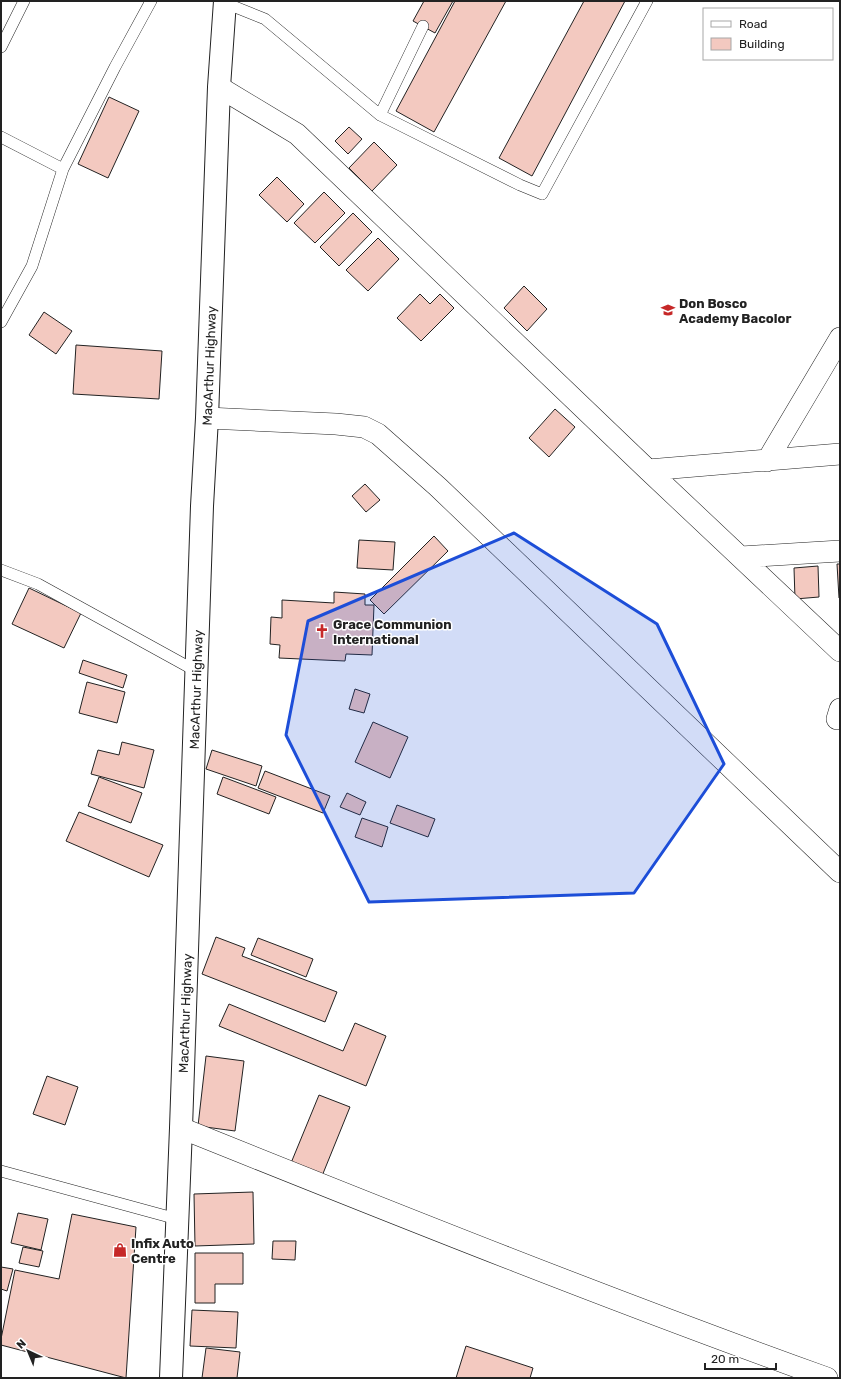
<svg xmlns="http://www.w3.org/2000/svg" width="841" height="1379" font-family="Rubik,sans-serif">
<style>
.building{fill:#f3c9c0;stroke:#222}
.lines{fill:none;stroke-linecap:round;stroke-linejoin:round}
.service-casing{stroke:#222;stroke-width:12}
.minor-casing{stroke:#222;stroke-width:22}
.secondary-casing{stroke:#222;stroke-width:24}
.service{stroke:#fff;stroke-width:11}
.minor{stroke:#fff;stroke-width:21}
.secondary{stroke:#fff;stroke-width:22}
.marked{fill:#1d4ed8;fill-opacity:0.2;stroke:#1d4ed8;stroke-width:3;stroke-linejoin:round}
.labels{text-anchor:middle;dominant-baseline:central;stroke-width:3;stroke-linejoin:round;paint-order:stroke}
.poi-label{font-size:13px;font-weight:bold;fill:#222;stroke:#fff;text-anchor:start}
.street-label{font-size:13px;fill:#222;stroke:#fff}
</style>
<rect width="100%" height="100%" fill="#fff"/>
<path class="building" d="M424 1H453L435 33 413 21Z
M455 1H506L434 132 396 111Z
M584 1H625L532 176 499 158Z
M109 97 139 111 108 178 78 164Z
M349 127 362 139 348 154 335 141Z
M374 142 397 165 372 191 349 168Z
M277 177 304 204 287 222 259 195Z
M324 192 345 213 315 243 294 223Z
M353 213 372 232 339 266 320 247Z
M378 238 399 259 368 291 346 270Z
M524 286 547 309 527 331 504 308Z
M420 294 430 304 440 294 454 308 421 341 397 318Z
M44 312 72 331 56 354 29 335Z
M76 345 162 351 159 399 73 394Z
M555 409 575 427 549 457 529 438Z
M365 484 380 500 366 512 352 496Z
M434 536 448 551 384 614 370 600Z
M359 540 395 542 393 570 357 568Z
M837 564H840V598H839Z
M818 566 819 597 795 599 794 568Z
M29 588 81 613 64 648 12 624Z
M334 592 365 594V605H374L372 655 346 654 345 661 279 658 280 645 270 644 271 617 282 618V600L334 603Z
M83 660 127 675 123 688 79 673Z
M87 682 125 692 117 723 79 713Z
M355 689 370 694 364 713 349 709Z
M373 722 408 737 390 778 355 762Z
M122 742 154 750 144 788 91 774 98 750 119 755Z
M212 750 262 766 256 786 206 769Z
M265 771 330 796 323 813 258 788Z
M99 777 142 793 131 823 88 806Z
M223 777 276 797 269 814 217 794Z
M347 793 366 802 360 815 340 807Z
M397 805 435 819 428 837 390 823Z
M79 812 163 845 149 877 66 841Z
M362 818 388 827 382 847 355 837Z
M216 937 245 948 242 956 337 992 325 1022 202 974Z
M258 938 313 959 306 977 251 955Z
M229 1004 343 1051 355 1023 386 1036 366 1086 219 1026Z
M206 1056 244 1061 235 1131 198 1126Z
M47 1076 78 1087 65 1125 33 1114Z
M319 1095 350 1107 322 1176 291 1163Z
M253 1192 254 1244 195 1246 194 1194Z
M18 1213 48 1219 41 1250 11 1243Z
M72 1214 136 1227 126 1378 1 1345V1339L15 1270 59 1279Z
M273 1241H296L295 1260 272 1259Z
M23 1247 43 1251 39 1267 19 1263Z
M195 1253H243V1284H215V1303H195Z
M1 1267 13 1269 7 1291 1 1289Z
M192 1310 238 1312 236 1348 190 1346Z
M466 1346 533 1368 530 1378H456Z
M206 1348 240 1352 237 1378H202Z"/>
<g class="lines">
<defs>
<path id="service" d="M225 3 265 19 380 115 520 185 542 194 647 1
M1 47 24 1
M380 115 423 26
M1 137 63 169 115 67 151 1
M1 322 32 266 63 169
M1 570 38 584 196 671
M1 1171 177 1219"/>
<path id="minor" d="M219 87 297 134 648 470 840 651
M207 418 336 424 364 427 378 434 438 487 840 872
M767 461 840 338
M648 470 840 454
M741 557 840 551
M837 719 840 709
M181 1128C395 1214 610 1300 827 1378"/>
<g id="secondary">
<path id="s1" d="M171 1378 181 1128 202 506 207 418 219 87 225 1"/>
</g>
</defs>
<use href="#service" class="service-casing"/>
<use href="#minor" class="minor-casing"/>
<use href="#secondary" class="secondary-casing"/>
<use href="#service" class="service"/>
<use href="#minor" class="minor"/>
<use href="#secondary" class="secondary"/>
</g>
<path class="marked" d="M514 533 657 624 724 764 634 893 369 902 286 735 308 621Z"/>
<defs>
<symbol id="school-bare" viewBox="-9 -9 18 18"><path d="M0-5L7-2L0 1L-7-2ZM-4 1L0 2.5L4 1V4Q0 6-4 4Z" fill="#c62828" stroke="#fff" stroke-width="2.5" paint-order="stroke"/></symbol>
<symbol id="church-bare" viewBox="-9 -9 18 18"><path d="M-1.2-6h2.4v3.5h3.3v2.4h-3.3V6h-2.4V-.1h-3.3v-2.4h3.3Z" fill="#c62828" stroke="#fff" stroke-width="2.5" paint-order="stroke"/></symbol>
<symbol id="shop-bare" viewBox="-9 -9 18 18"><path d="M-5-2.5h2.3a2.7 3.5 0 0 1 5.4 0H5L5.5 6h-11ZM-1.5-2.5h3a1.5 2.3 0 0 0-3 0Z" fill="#c62828" stroke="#fff" stroke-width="2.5" paint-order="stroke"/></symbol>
</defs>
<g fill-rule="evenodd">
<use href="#school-bare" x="658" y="300" width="20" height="20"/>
<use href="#church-bare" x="312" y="621" width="20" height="20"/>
<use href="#shop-bare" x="110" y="1240" width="20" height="20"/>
</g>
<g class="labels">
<g class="poi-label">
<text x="679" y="303">Don Bosco<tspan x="679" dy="15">Academy Bacolor</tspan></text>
<text x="333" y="624">Grace Communion<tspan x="333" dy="15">International</tspan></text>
<text x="131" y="1243">Infix Auto<tspan x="131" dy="15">Centre</tspan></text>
</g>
<g class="street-label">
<text stroke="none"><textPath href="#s1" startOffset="1013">MacArthur Highway</textPath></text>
<text stroke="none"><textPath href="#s1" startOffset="689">MacArthur Highway</textPath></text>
<text stroke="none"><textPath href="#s1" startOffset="365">MacArthur Highway</textPath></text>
</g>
</g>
<rect width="841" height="1379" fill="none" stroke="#222222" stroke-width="4"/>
<rect x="703" y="8" width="130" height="52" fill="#ffffff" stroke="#a7a7a7"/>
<rect x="711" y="21" width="20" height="6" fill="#ffffff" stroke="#a7a7a7"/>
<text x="739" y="28" font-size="12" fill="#222222">Road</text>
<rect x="711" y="38" width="20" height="12" fill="#f3c9c0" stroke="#a7a7a7"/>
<text x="739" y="48" font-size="12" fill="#222222">Building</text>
<g transform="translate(28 1351) rotate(316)" stroke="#ffffff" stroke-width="3" paint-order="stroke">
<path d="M0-3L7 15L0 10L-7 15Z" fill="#222222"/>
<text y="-6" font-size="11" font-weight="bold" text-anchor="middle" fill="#222222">N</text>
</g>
<path d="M705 1363v6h71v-6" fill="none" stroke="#222222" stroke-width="2"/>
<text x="711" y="1363" font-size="12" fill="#222222" stroke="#ffffff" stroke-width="3" paint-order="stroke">20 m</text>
</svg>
